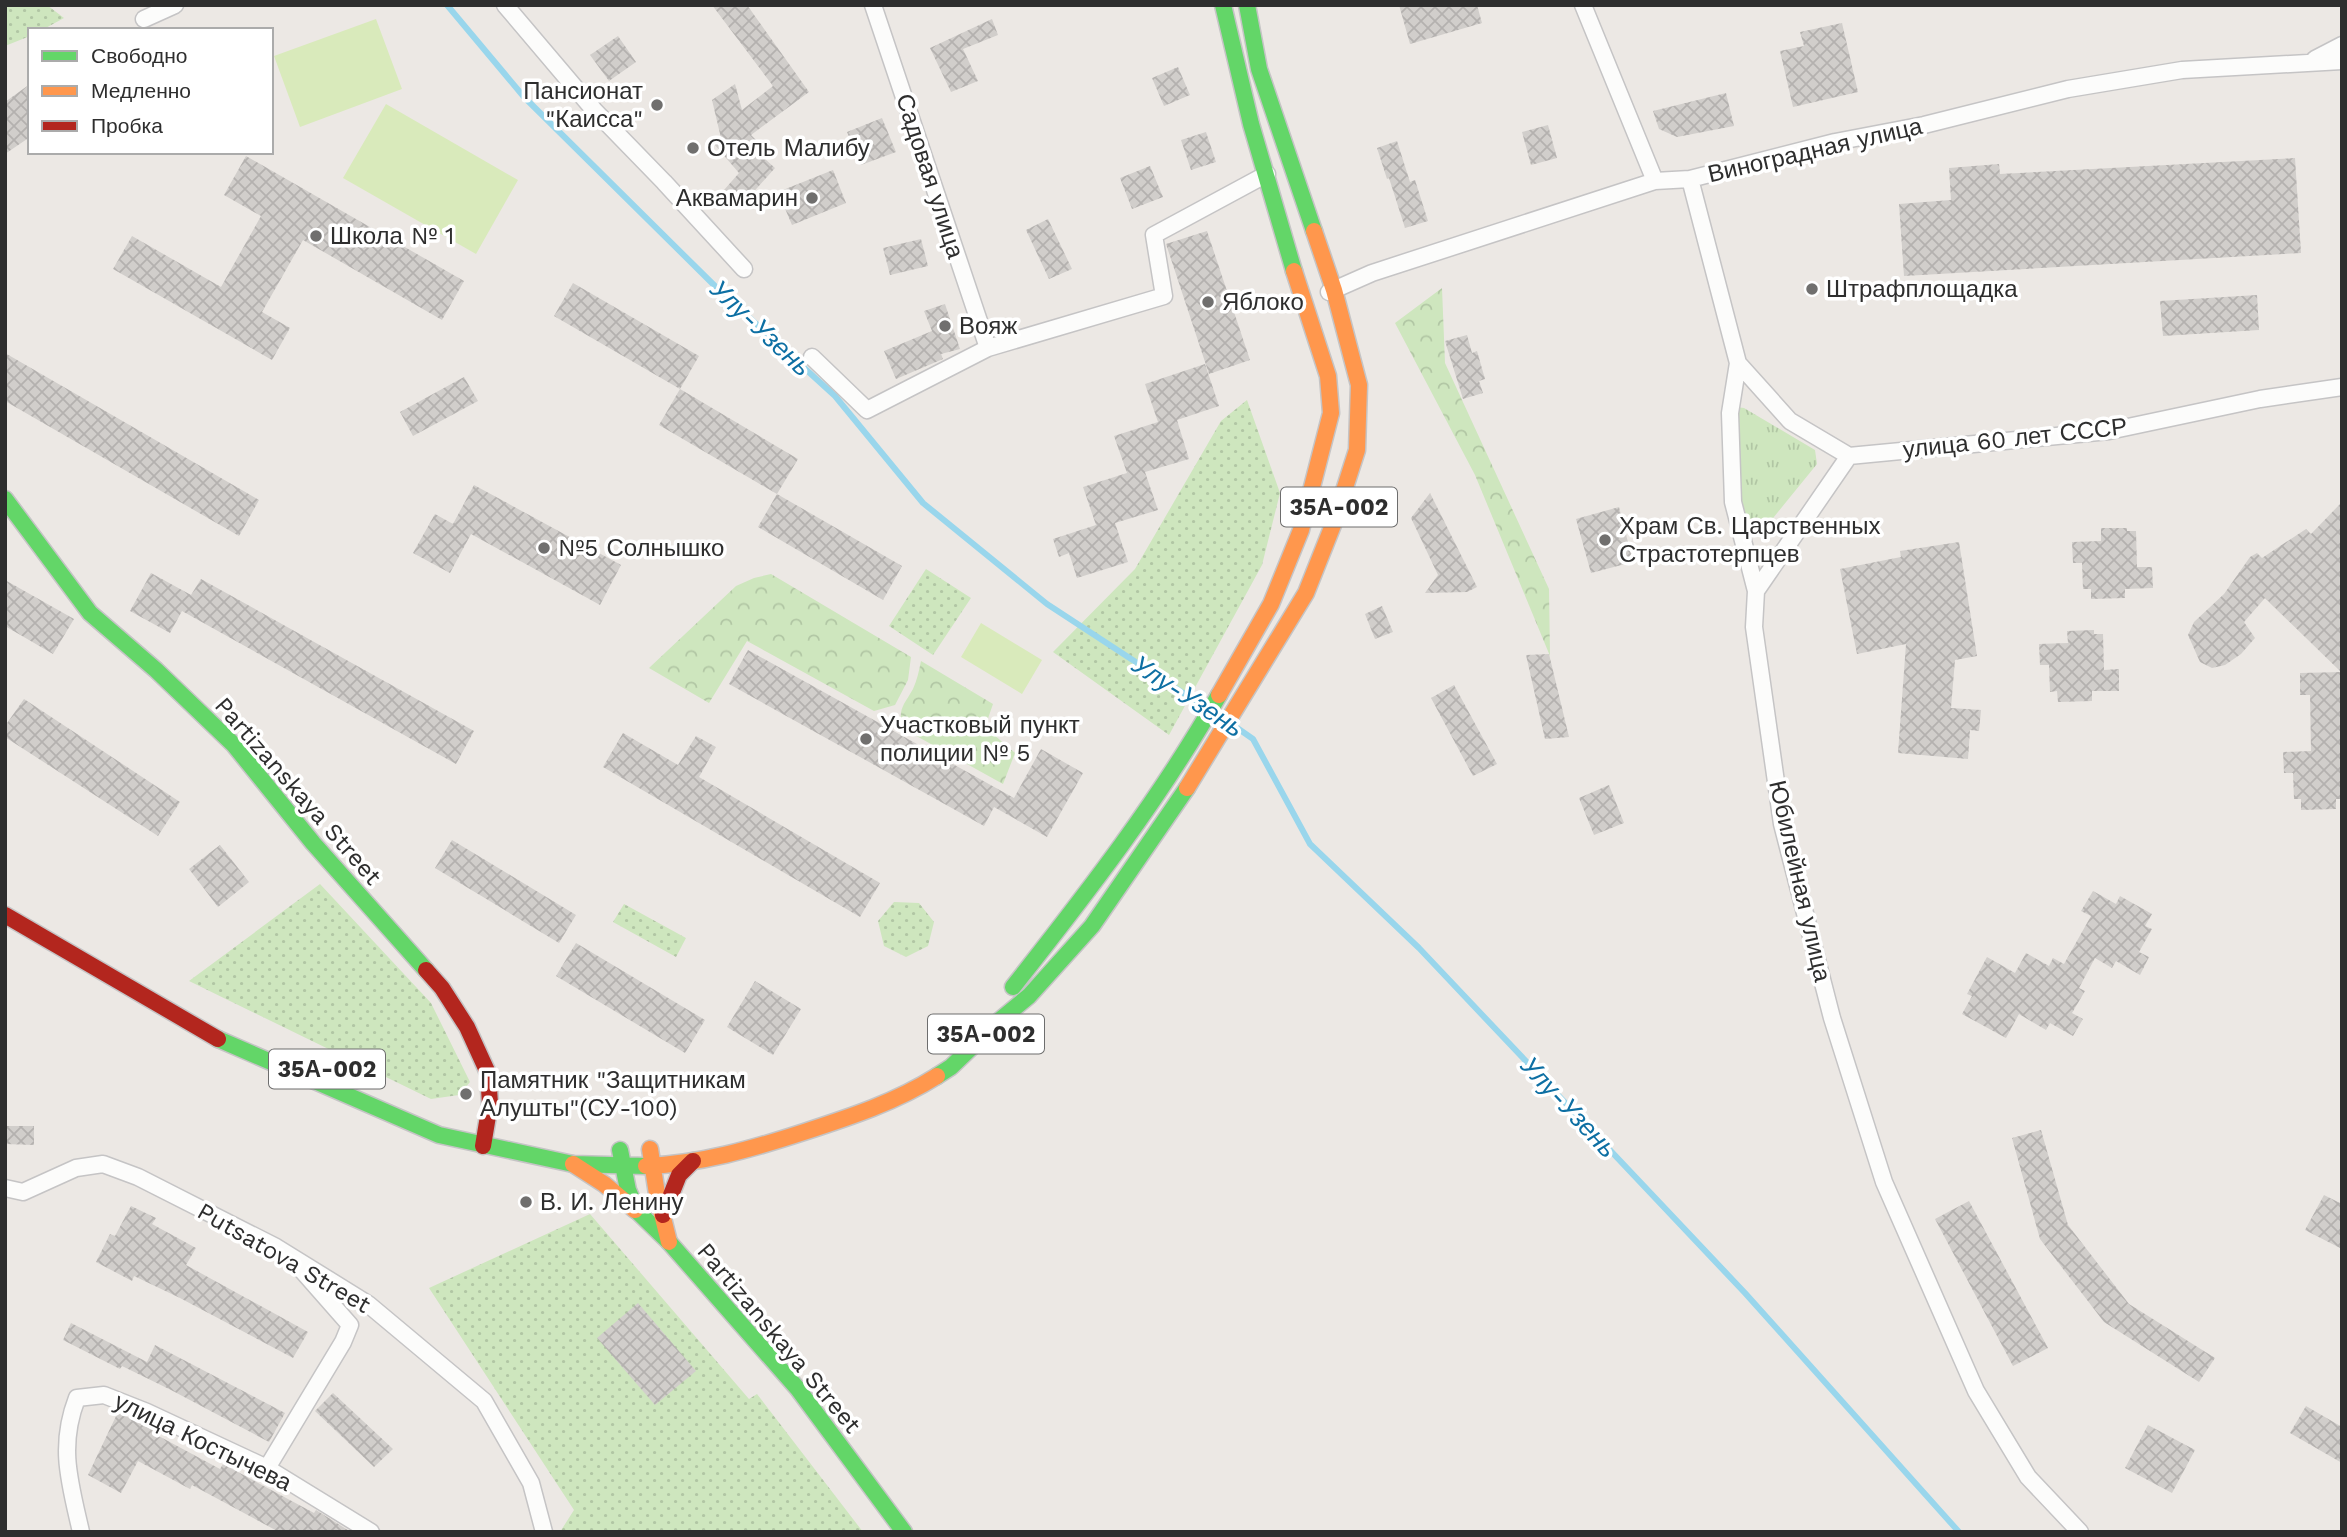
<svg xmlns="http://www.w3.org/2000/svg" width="2347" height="1537" font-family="'Work Sans',sans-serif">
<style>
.grass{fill:url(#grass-tufts)}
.forest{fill:url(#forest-crowns)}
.park{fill:url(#park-dots)}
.pitch{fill:#d9eabb}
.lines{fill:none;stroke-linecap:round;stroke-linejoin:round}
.stream{stroke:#99d6ec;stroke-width:6}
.building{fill:url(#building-cross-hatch)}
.street-casing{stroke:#c5c4c5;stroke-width:19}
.fast-casing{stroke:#c5c4c5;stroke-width:19}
.slow-casing{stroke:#c5c4c5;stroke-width:19}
.jam-casing{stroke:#c5c4c5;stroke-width:19}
.street{stroke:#fcfcfb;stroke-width:16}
.fast{stroke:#63d668;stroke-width:16}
.slow{stroke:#ff974d;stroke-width:16}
.jam{stroke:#b3261e;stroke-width:16}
.poi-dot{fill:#706f6e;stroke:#fff;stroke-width:2.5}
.labels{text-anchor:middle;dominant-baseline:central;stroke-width:7;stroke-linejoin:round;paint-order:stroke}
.shield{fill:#fff;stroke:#6d6d6d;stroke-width:2}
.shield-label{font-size:23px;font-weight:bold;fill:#2e2e2e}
.poi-label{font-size:24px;fill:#2e2e2e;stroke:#fff;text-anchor:start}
.street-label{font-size:24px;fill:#2e2e2e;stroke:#fff}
.water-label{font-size:26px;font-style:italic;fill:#0d6fa3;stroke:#fff}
</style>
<defs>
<pattern id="grass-tufts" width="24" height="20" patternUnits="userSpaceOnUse" patternTransform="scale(1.75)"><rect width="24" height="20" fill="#cee6be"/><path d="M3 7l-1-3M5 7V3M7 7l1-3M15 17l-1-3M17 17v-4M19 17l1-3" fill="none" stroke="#b1c6a4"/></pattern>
<pattern id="forest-crowns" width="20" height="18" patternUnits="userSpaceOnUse" patternTransform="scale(1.75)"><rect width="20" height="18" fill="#cee6be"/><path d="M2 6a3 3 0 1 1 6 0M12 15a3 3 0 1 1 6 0" fill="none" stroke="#b1c6a4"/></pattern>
<pattern id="park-dots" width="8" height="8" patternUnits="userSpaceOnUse" patternTransform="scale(1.75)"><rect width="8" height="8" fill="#cee6be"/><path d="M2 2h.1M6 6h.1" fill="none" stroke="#b1c6a4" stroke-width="1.8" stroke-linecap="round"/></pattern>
<pattern id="building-cross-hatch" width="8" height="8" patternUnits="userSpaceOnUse" patternTransform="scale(1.75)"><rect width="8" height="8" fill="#d1cecb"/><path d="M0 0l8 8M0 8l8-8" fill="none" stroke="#b4b1af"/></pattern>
</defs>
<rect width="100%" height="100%" fill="#ece8e4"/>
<path class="grass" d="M1736 407 1744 408 1815 450 1817 464 1769 523 1753 530C1732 506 1736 439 1736 407Z"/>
<path class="forest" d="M1442 288 1445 363 1549 589 1550 656 1475 475 1395 323Z
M771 574 911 657 908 680 895 705 874 711 747 641 709 703 649 668 736 586 754 578Z
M921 661 993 704 985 727 1015 753 1003 784 902 728C898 708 904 705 913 689 917 680 919 671 921 661Z"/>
<path class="park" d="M5 5H47L64 18 42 30H30V36L5 46Z
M1247 400 1280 493 1262 565 1169 735 1053 652 1135 569 1221 421Z
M926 569 971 598 933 655 889 626Z
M320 884 431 1003 470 1082 459 1095 431 1099 189 981Z
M894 902 919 903 934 922 928 946 906 957 884 946 878 921Z
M624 904 686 938 676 957 613 922Z
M590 1214 749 1399 757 1394 863 1532H560L574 1510 429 1288Z"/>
<path class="pitch" d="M376 19 402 89 300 127 274 56Z
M386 104 518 180 476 254 343 178Z
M981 623 1042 660 1022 694 961 657Z"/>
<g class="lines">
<path class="stream" d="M447 5 524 97 720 291 835 396 923 503 1047 604 1203 706
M1233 725 1253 739 1310 844 1419 948 1745 1293 1959 1532"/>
</g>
<path class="building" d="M712 5H747L809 92 751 135 758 142 752 147 775 168 741 206 724 190 739 173 714 144 721 138 712 100 735 84 742 110 773 86Z
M1399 5H1477L1482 23 1410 44Z
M992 19 998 35 963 49 978 81 951 92 930 48Z
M1842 23 1858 92 1793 107 1780 51 1804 46 1800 32Z
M618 36 636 62 609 81 590 55Z
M1178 67 1190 95 1164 106 1152 78Z
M30 84V137L5 154V102Z
M1726 93 1734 126 1677 137 1659 129 1653 111Z
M882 118 896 152 861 165 847 132Z
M1548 125 1557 158 1531 165 1522 132Z
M1206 132 1216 162 1191 170 1181 140Z
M1397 141 1410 182 1415 180 1428 221 1405 228 1389 178 1387 179 1377 148Z
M246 156 464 281 442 320 303 240 262 312 290 328 272 360 113 269 132 236 221 287 261 216 224 195Z
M2295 158 2301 253 1904 276 1899 204 1951 200 1949 168 1999 164 2000 174Z
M1150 166 1163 197 1132 209 1120 178Z
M833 170 846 203 792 225 778 192Z
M1048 219 1072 269 1049 279 1026 230Z
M1207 231 1250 360 1209 374 1166 244Z
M921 239 928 266 890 275 883 248Z
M573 283 699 356 680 389 554 316Z
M2257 295 2259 330 2163 336 2160 301Z
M945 304 960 349 941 354 943 359 896 379 884 351 932 331 924 311Z
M1467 335 1472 353 1477 351 1485 379 1479 381 1483 393 1463 399 1445 341Z
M5 353 259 500 239 536 5 401Z
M1205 364 1219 406 1177 420 1189 459 1145 472 1158 510 1115 523 1128 562 1077 578 1069 553 1059 557 1053 539 1096 525 1083 487 1127 473 1114 436 1158 422 1145 384Z
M464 377 478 401 413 436 400 412Z
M680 389 798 459 777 494 659 425Z
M474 485 621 565 600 605 471 534 450 573 413 553 435 514 453 524Z
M1430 493 1477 587 1467 592 1425 593 1438 575 1411 518Z
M777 494 902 566 883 600 758 527Z
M2342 502V799H2336V809L2301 810V799H2294L2293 773H2284L2283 752 2311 751 2310 695H2300V673L2341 672 2265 598 2244 622 2255 638 2241 654 2225 665 2212 668 2200 662 2188 635 2194 622 2224 594 2250 557 2257 553 2262 558 2306 529 2311 534Z
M1619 507 1633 562 1591 573 1576 519Z
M2101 528H2127V531H2136L2137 567H2152L2153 588 2125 589V598L2091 599V589H2083L2082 563H2073L2072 542 2101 541Z
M1959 542 1977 656 1955 660 1951 708 1981 710 1979 731 1970 730 1968 759 1898 753 1906 644 1857 654 1840 569 1901 557 1900 551Z
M151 573 191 595 201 579 474 731 456 764 182 611 170 633 130 611Z
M5 580 74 619 53 654 5 626Z
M1382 606 1393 632 1375 639 1365 614Z
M2094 630V634H2103L2104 670 2119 669V691H2092V701L2058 702 2057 691 2050 692 2049 665H2040L2039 644 2068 643 2067 631Z
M748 650 1014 798 1041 749 1083 773 1047 837 994 807 984 826 729 684Z
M1549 654 1569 737 1545 739 1526 655Z
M1454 685 1497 764 1473 776 1431 698Z
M24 699 180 802 158 836 5 737V726Z
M623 733 678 765 696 736 716 747 699 777 880 883 860 917 603 767Z
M1609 785 1624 823 1594 835 1579 798Z
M452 840 576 915 559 943 435 868Z
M220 845 249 882 218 907 189 869Z
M2093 891 2116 904 2120 896 2152 914 2145 926 2152 929 2139 952 2149 957 2140 975 2116 961 2112 968 2095 958 2079 988 2085 991 2072 1013 2083 1019 2073 1036 2050 1023 2046 1030 2019 1014 2006 1038 1962 1014 1972 996 1967 994 1987 957 2015 973 2026 953 2049 966 2053 958 2064 964 2091 916 2081 911Z
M576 943 705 1020 685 1053 556 976Z
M755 981 801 1009 773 1055 727 1027Z
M5 1126H34V1145L5 1144Z
M2041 1130 2068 1225 2129 1304 2215 1358 2199 1382 2104 1322 2040 1239 2012 1138Z
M2324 1195 2342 1204V1249L2305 1230Z
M1969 1201 2048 1348 2013 1366 1935 1219Z
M131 1206 156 1218 152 1224 196 1248 186 1265 308 1332 293 1358 180 1298 134 1276 132 1281 96 1262 110 1234 115 1236Z
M638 1303 696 1371 655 1405 597 1338Z
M71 1323 147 1362 155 1345 285 1413 269 1442 171 1390 122 1366 120 1369 63 1340Z
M333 1393 393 1449 374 1467 315 1411Z
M2306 1406 2342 1427V1463L2290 1433Z
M118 1412 154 1431 153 1433 220 1469 223 1464 314 1513 316 1510 351 1532H279L192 1485 190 1489 138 1461 121 1493 88 1475Z
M2148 1425 2195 1450 2172 1493 2125 1468Z"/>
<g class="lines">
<defs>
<path id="street" d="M505 5 594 110 664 182 744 269
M873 5 988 348
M1583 5 1655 181
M144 19 175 5
M2315 59 2342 45
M1690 179 1738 363 1730 413 1733 502 1756 591 1754 627 1782 824 1832 1018 1884 1182 1976 1391 2028 1477 2080 1532
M1329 292 1372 273 1655 181 1690 179 1835 142 1924 125 2068 89 2182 70 2342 61
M812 357 867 410 988 348 1164 296 1154 235 1267 174
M1738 363 1790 421 1849 456
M1756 591 1849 456 2109 431 2260 399 2342 387
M5 1188 23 1192 76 1168 103 1164 138 1177 276 1247 368 1304 484 1401 531 1483 544 1532
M267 1468 343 1342 350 1325 299 1267
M81 1532C70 1483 58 1447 77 1398L104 1395 147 1412 267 1468 371 1532"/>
<path id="fast" d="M1223 5 1251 124 1294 271
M1247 5 1259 69 1314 231
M5 499 90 613 156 670 234 745 313 843 426 970
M1013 987C1087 893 1160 799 1219 695
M218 1039 439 1135 573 1164 646 1166
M937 1076 951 1067 1000 1020 1029 996 1092 926 1187 788
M620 1150 628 1190 637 1211 669 1242 798 1389 904 1532"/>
<path id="slow" d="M1219 695 1271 604 1301 530 1331 413 1328 376 1294 271
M1187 788 1306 593 1333 525 1357 450 1359 385 1334 290 1314 231
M650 1149 657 1194 669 1242
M573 1164 604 1184 635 1210
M646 1166C700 1164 752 1149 804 1132 850 1117 896 1102 937 1076"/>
<path id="jam" d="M5 915 218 1039
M426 970 442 988 467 1027 488 1073 490 1104 483 1146
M663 1215 679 1175 693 1161"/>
</defs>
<use href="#street" class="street-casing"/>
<use href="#fast" class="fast-casing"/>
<use href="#slow" class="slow-casing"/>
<use href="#jam" class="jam-casing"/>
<use href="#street" class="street"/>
<use href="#fast" class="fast"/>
<use href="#slow" class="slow"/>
<use href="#jam" class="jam"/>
</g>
<g class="poi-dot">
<circle cx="657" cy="105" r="7"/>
<circle cx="693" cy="148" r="7"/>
<circle cx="812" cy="198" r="7"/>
<circle cx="316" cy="236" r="7"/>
<circle cx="1812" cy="289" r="7"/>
<circle cx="1208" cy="302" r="7"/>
<circle cx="945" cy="326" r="7"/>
<circle cx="1605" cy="540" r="7"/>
<circle cx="544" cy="548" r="7"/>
<circle cx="866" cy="739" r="7"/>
<circle cx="466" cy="1094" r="7"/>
<circle cx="526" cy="1202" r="7"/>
</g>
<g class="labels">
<g class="shield">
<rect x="1281" y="487.5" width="116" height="39" rx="5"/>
<rect x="928" y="1014.5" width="116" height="39" rx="5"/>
<rect x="269" y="1049.5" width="116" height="39" rx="5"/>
</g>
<g class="shield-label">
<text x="1339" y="507">35А-002</text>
<text x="986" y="1034">35А-002</text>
<text x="327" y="1069">35А-002</text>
</g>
<g class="poi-label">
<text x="643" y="91" text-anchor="end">Пансионат<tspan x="643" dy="28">"Каисса"</tspan></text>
<text x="707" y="148">Отель Малибу</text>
<text x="798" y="198" text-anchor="end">Аквамарин</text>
<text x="330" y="236">Школа № 1</text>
<text x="1826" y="289">Штрафплощадка</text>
<text x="1222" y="302">Яблоко</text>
<text x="959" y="326">Вояж</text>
<text x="1619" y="526">Храм Св. Царственных<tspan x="1619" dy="28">Страстотерпцев</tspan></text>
<text x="558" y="548">№5 Солнышко</text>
<text x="880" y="725">Участковый пункт<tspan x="880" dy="28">полиции № 5</tspan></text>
<text x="480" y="1080">Памятник "Защитникам<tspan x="480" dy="28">Алушты"(СУ-100)</tspan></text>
<text x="540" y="1202">В. И. Ленину</text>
</g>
<g class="street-label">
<text transform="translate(1815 150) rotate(-13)">Виноградная улица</text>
<text transform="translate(930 176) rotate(72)">Садовая улица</text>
<text transform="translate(2015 438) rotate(-6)">улица 60 лет СССР</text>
<text transform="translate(298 791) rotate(49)">Partizanskaya Street</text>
<text transform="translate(1800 881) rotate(77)">Юбилейная улица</text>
<text transform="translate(284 1258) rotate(30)">Putsatova Street</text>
<text transform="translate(779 1338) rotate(50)">Partizanskaya Street</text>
<text transform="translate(203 1442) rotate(26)">улица Костычева</text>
</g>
<g class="water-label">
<text transform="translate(761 328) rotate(43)">Улу-Узень</text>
<text transform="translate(1188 696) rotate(33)">Улу-Узень</text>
<text transform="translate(1569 1107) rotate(47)">Улу-Узень</text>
</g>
</g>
<rect width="2347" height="1537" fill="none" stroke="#2e2e2e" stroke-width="14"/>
<rect x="28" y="28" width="245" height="126" fill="#ffffff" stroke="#ababab" stroke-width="2"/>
<rect x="42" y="51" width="35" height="10" fill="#63d668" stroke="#ababab" stroke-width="2"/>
<text x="91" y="63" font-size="21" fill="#2e2e2e">Свободно</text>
<rect x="42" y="86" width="35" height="10" fill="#ff974d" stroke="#ababab" stroke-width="2"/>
<text x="91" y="98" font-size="21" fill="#2e2e2e">Медленно</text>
<rect x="42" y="121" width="35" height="10" fill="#b3261e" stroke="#ababab" stroke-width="2"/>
<text x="91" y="133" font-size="21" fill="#2e2e2e">Пробка</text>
</svg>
